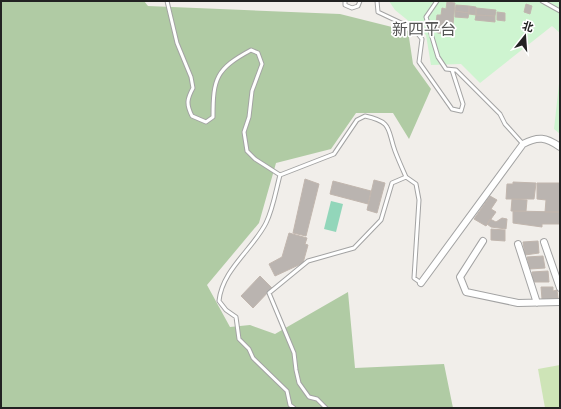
<svg xmlns="http://www.w3.org/2000/svg" width="561" height="409" font-family="'Alegreya Sans','Noto Sans SC',sans-serif">
<style>
.grass{fill:#cee4b7}
.forest{fill:#b0cba4}
.park{fill:#cef4d0}
.pitch{fill:#92d6ba}
.building{fill:#bab4b0;stroke:#c1b6ae}
.lines{fill:none;stroke-linecap:round;stroke-linejoin:round}
.lane-casing{stroke:#a3a3a3;stroke-width:5}
.street-casing{stroke:#a3a3a3;stroke-width:8}
.lane{stroke:#fff;stroke-width:3}
.street{stroke:#fff;stroke-width:6}
.labels{text-anchor:middle;dominant-baseline:central;stroke-width:3.5;stroke-linejoin:round;paint-order:stroke}
.quarter-label{font-size:16px;fill:#555;stroke:#fff}
</style>
<rect width="100%" height="100%" fill="#f1eeea"/>
<path class="grass" d="M560 365V408H545L538 369Z"/>
<path class="forest" d="M1 1H144L148 6 340 14 408 31 413 64 431 89 409 139 393 113H356L331 149 276 163 259 223 207 285 230 327 250 325 275 334 348 292 355 368 444 364 453 408H1Z"/>
<path class="park" d="M389 1H560V33L552 26 480 83 461 64 431 65 426 35 395 10Z
M560 75V134L554 129Z"/>
<path class="pitch" d="M331 201 343 204 336 232 324 229Z"/>
<path class="building" d="M447 2 455 3 452 35 438 33 435 31 437 15H441L442 8 446 9Z
M526 4 532 6 530 14 524 12Z
M456 5 469 6V13L455 11Z
M469 6 476 7V15L469 14Z
M476 8 496 10 495 16 476 15Z
M455 11 469 13 468 18 455 17Z
M497 12 505 13V21L497 20Z
M476 15 495 16V22L475 20Z
M305 179 319 184 306 236 293 233Z
M374 180 385 183 377 213 367 210Z
M333 181 371 191 368 204 330 194Z
M513 182 536 183 534 199H506L507 184H513Z
M537 183H560V212H545L546 200 537 199Z
M490 196 497 200 491 209 496 212 486 226 474 219Z
M512 199 527 200 526 211H511Z
M513 211 560 212V224H542V227L513 223Z
M502 218 507 219 506 229 491 227 487 224 490 219 496 222Z
M491 229 505 230V241L491 240Z
M289 233 307 238 305 244 308 245 303 263 275 276 269 264 282 257Z
M538 241 539 253 525 255 523 242Z
M543 256 545 268 530 269 527 257Z
M548 271 549 282H533L532 272Z
M260 276 272 288 253 308 241 296Z
M541 287H553V291L557 290 558 298 542 299Z"/>
<g class="lines">
<defs>
<path id="lane" d="M167 1 177 43 191 77 193 88C187 99 186 104 192 116L206 122 213 117C213 78 216 69 251 50L258 53 262 64 252 91 249 117 244 132 247 151 255 159 280 175
M345 1V5L352 8 358 6 360 1
M377 1 378 12 414 29 422 39 419 62 452 109 461 111 463 104 452 70
M437 1 426 17 438 57 446 69 456 70 500 114 505 124 523 144
M542 1 560 11
M294 408 290 405 287 391 253 358 249 349 239 339 236 317 226 310 219 301C222 270 253 249 266 223 273 209 276 190 280 175L334 154 357 120 365 116C393 122 387 129 395 151 398 159 402 168 406 177
M326 408 317 399 309 397 299 383 296 370 294 353 269 293 308 261 354 248 381 220 392 183 406 177 416 184 419 200 414 278 421 283"/>
<path id="street" d="M483 241 460 277 466 292 518 303 560 302
M544 242 560 288
M518 244 537 303
M421 283 523 144C538 136 546 137 560 147"/>
</defs>
<use href="#lane" class="lane-casing"/>
<use href="#street" class="street-casing"/>
<use href="#lane" class="lane"/>
<use href="#street" class="street"/>
</g>
<g class="labels">
<g class="quarter-label">
<text x="424" y="30">新四平台</text>
</g>
</g>
<rect width="561" height="409" fill="none" stroke="#222222" stroke-width="4"/>
<g transform="translate(525 36) rotate(17)" stroke="#ffffff" stroke-width="3" paint-order="stroke">
<path d="M0-3L7 15L0 10L-7 15Z" fill="#222222"/>
<text y="-6" font-size="11" font-weight="bold" text-anchor="middle" fill="#222222">北</text>
</g>
</svg>
